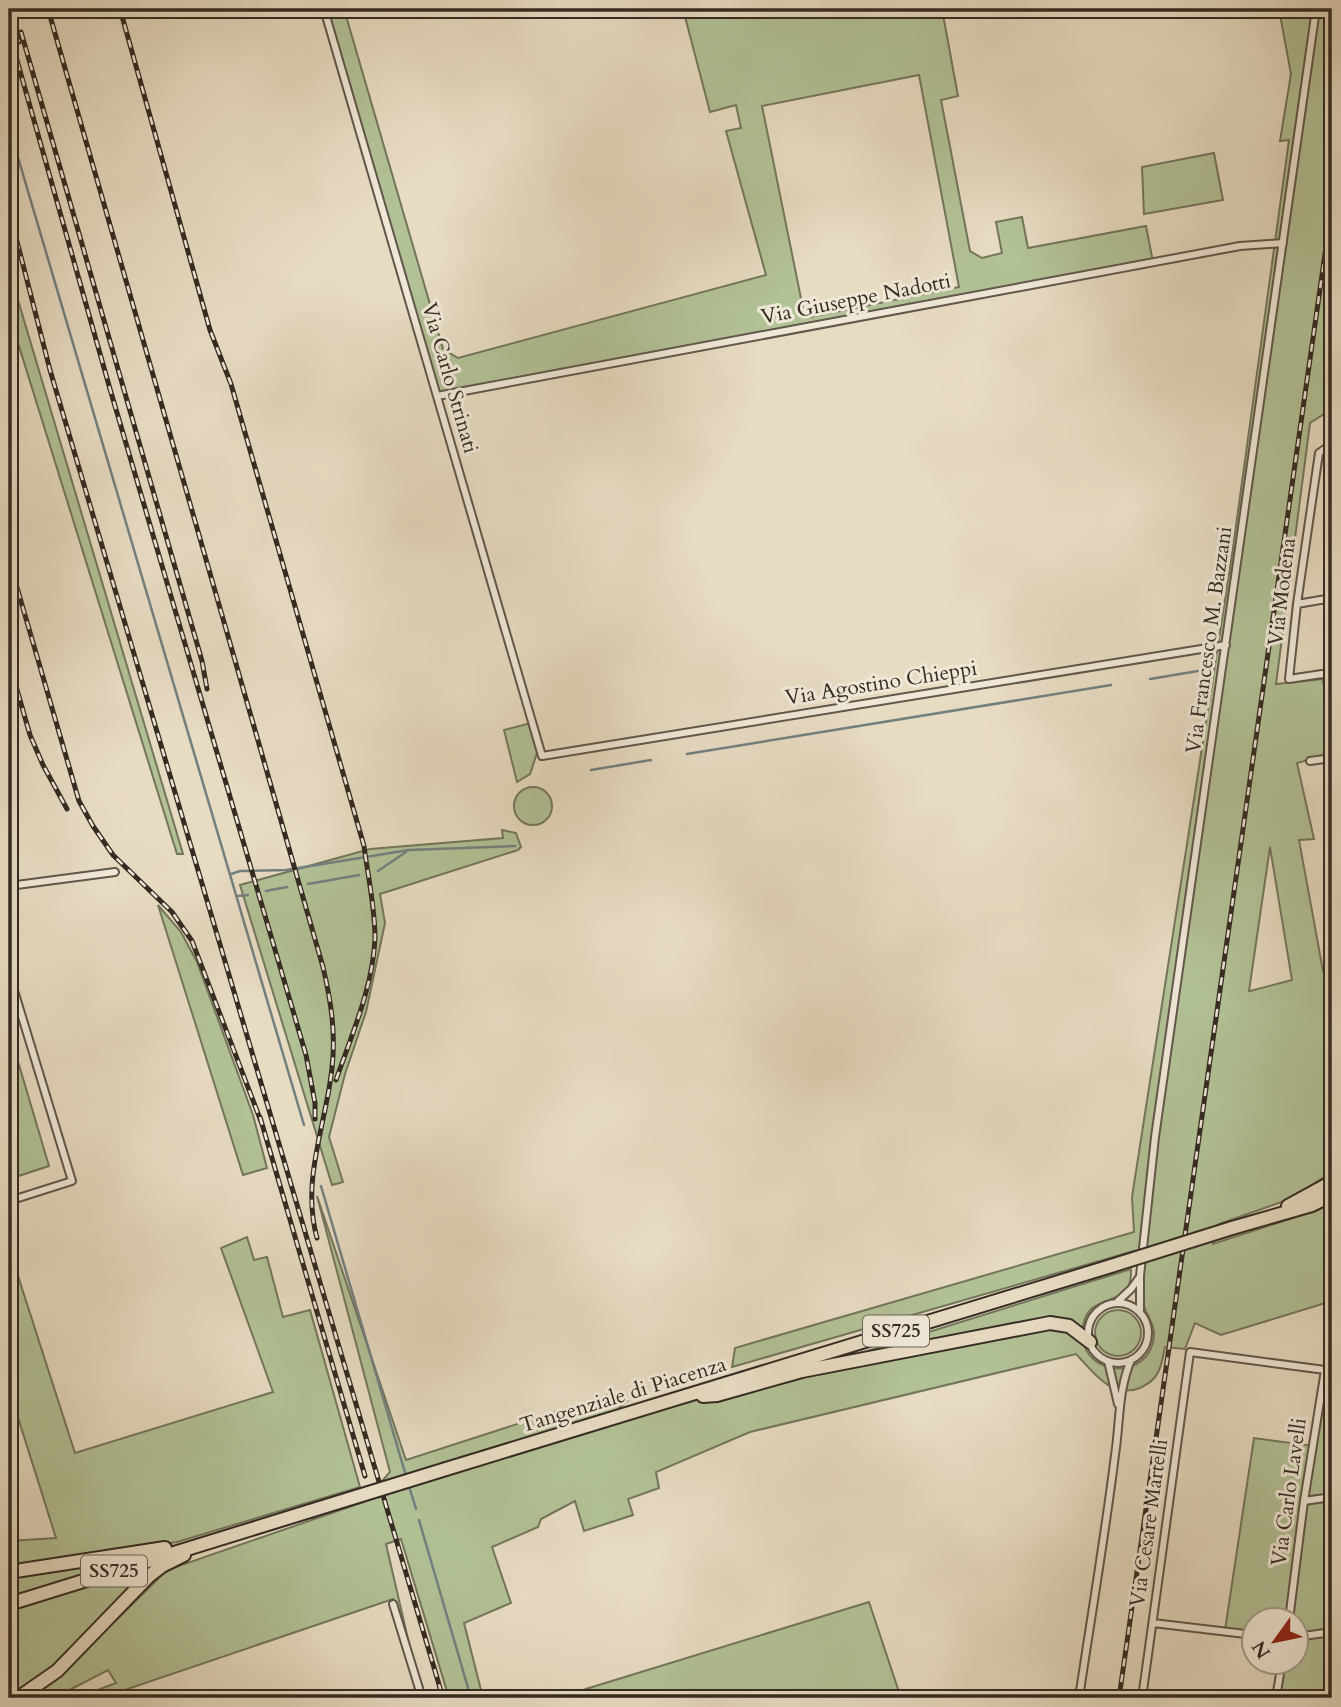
<svg xmlns="http://www.w3.org/2000/svg" width="1341" height="1707" font-family="Cardo,serif">
<style>
.green{fill:#b2c196;stroke:#73765c;stroke-width:2;fill-rule:evenodd}
.lines{fill:none;stroke-linecap:round;stroke-linejoin:round}
.stream{stroke:#738080;stroke-width:2.5}
.street-casing{stroke:#61574a;stroke-width:10}
.highway-casing{stroke:#342b22;stroke-width:16}
.street{stroke:#efe8d7;stroke-width:6}
.highway{stroke:#e7dbc2;stroke-width:12}
.rail-casing{stroke:#342b22;stroke-width:5}
.rail{stroke:#efe8d7;stroke-width:2.5;stroke-dasharray:8;stroke-linecap:butt}
.highway-bridge-casing{stroke:#342b22;stroke-width:16;stroke-linecap:butt}
.highway-bridge{stroke:#e7dbc2;stroke-width:12}
.labels{text-anchor:middle;dominant-baseline:central;stroke-width:6;stroke-linejoin:round;paint-order:stroke}
.shield{fill:#efe8d7;stroke:#6c6458;stroke-width:2}
.shield-label{font-size:19px;font-weight:bold;fill:#342b22}
.street-label{font-size:21px;fill:#342b22;stroke:#efe8d7}
</style>
<rect width="100%" height="100%" fill="#e7dbc2"/>
<filter id="stains"><feTurbulence type="fractalNoise" baseFrequency=".00286" numOctaves="4"/><feColorMatrix values="0 0 0 0 .2 0 0 0 0 .09 0 0 0 0 .02 0 0 0 .5 -.17"/></filter>
<radialGradient id="worn" r=".72"><stop offset=".6" stop-color="#630" stop-opacity="0"/><stop offset="1" stop-color="#630" stop-opacity=".3"/></radialGradient>
<path class="green" d="M324 9H344L443 349 458 358 766 275 726 131 741 128 736 105 710 112 683 9H942L958 96 941 100 970 251 982 258 1002 253 996 222 1022 217 1028 248 1146 226 1153 262 436 397ZM919 75 959 287 805 318 762 106Z
M1279 9H1332V409L1310 423 1276 684 1323 679 1332 754 1297 763 1314 839 1299 840 1323 971 1332 970V1172L1290 1199 1219 1224 1213 1244 1311 1212 1332 1201V1301L1221 1335 1195 1323 1185 1349 1165 1347C1163 1355 1162 1367 1157 1374 1154 1381 1146 1385 1140 1388 1111 1399 1094 1373 1076 1354L750 1432 656 1472 659 1488 628 1499 633 1515 584 1531 575 1501 541 1519 538 1527 492 1547 511 1603 464 1623 483 1698H449L401 1539 386 1544 417 1678 393 1599 101 1698H77L116 1683 108 1670 54 1698H27L96 1640 167 1570 364 1502 390 1472 317 1196 406 1460 607 1395 627 1401 598 1428 858 1354 1131 1269C1131 1274 1131 1280 1129 1285 1119 1306 1088 1295 1083 1326 1075 1378 1152 1384 1154 1334 1154 1324 1149 1319 1145 1309 1139 1291 1139 1270 1134 1251L732 1367 735 1348 1134 1232 1132 1197 1232 555 1289 140 1280 141 1291 74ZM1270 847 1292 980 1250 991H1249Z
M1214 153 1223 200 1144 214 1142 167Z
M9 268 12 280 183 854H177L9 314Z
M531 723 538 750 530 774 517 782 504 730Z
M514 806a19 19 0 1 1 38 0a19 19 0 1 1-38 0Z
M502 830 516 833 521 847 518 850 380 894 385 923 366 1012 345 1074 329 1137 343 1182 332 1185 240 885 370 849 503 838Z
M158 905 181 932 197 962 253 1115 267 1168 243 1175Z
M9 1031 49 1166 9 1179Z
M247 1237 254 1260 267 1257 283 1317 310 1310 360 1487 177 1542 9 1569V1541L56 1538 9 1389V1248L75 1453 273 1392 221 1248Z
M1095 1333a23 23 0 1 1 46 0a23 23 0 1 1-46 0Z
M1332 1372V1698H1278L1283 1662H1296V1620H1254L1253 1633 1225 1630 1254 1438 1313 1446 1323 1374Z
M132 1558V1560L9 1598V1576Z
M151 1567 51 1669 9 1698V1611Z
M869 1602 901 1698H561L589 1688Z"/>
<g class="lines">
<path class="stream" d="M9 127 304 1125
M1150 679 1198 671
M687 754 1111 685
M591 770 651 760
M378 871 406 852
M231 874 240 871 286 870 409 850 515 846
M308 884 359 875
M266 891 287 887
M237 896 248 895
M321 1186 406 1476
M409 1486 416 1509
M419 1520 471 1698"/>
<defs>
<path id="street" d="M324 9 542 756 1226 645
M437 396 1240 246 1283 243
M1332 444 1319 453 1297 604 1289 679 1322 674 1327 676 1332 710
M1297 604 1332 598
M1310 761 1332 758
M9 886 115 872
M9 974 72 1181 9 1201
M1116 1303 1131 1289 1139 1278
M1088 1333a30 30 0 1 1 60 0a30 30 0 1 1-60 0Z
M1140 1313V1276L1155 1137 1316 9
M1108 1361 1118 1404
M1304 1501 1332 1497
M393 1604 422 1698
M1289 1620 1304 1501 1325 1370
M1153 1623 1254 1635
M1296 1637 1332 1632
M1079 1698C1091 1617 1105 1536 1115 1455 1120 1423 1118 1390 1131 1360
M1142 1698 1190 1352 1325 1370 1332 1369
M1276 1698 1282 1662"/>
<path id="highway" d="M1288 1206 1332 1182
M1232 1228 1312 1205 1332 1195
M703 1396 717 1395 802 1371 1050 1323 1069 1326 1090 1342
M446 1469 1111 1266
M9 1572 165 1548
M9 1604 310 1511
M18 1698 57 1671 149 1576 162 1566 184 1555"/>
</defs>
<use href="#street" class="street-casing"/>
<use href="#highway" class="highway-casing"/>
<use href="#street" class="street"/>
<use href="#highway" class="highway"/>
<defs>
<path id="rail" d="M9 9 19 42
M48 9 323 967C331 1001 336 1033 332 1068 326 1125 301 1180 317 1238
M120 9 210 330 231 384 364 846C368 877 375 907 375 938 373 987 352 1034 336 1080
M9 32 110 389 306 1055 315 1103V1119
M21 32 202 661 207 689
M9 210 50 370 443 1698
M9 560 79 801 93 826 113 855 172 912 192 941 262 1124
M9 662 30 735 43 765 67 809
M260 1117 365 1476
M1119 1698 1332 205"/>
</defs>
<use href="#rail" class="rail-casing"/>
<use href="#rail" class="rail"/>
<defs>
<path id="highway-bridge" d="M1111 1266 1232 1228
M310 1511 446 1469"/>
</defs>
<use href="#highway-bridge" class="highway-bridge-casing"/>
<use href="#highway-bridge" class="highway-bridge"/>
</g>
<g class="labels">
<g class="shield">
<rect x="863" y="1315.5" width="66" height="31" rx="5"/>
<rect x="81" y="1555.5" width="66" height="31" rx="5"/>
</g>
<g class="shield-label">
<text x="896" y="1331">SS725</text>
<text x="114" y="1571">SS725</text>
</g>
<g class="street-label">
<text transform="translate(856 299) rotate(-11)">Via Giuseppe Nadotti</text>
<text transform="translate(450 378) rotate(74)">Via Carlo Strinati</text>
<text transform="translate(1282 592) rotate(-83)">Via Modena</text>
<text transform="translate(1209 640) rotate(-82)">Via Francesco M. Bazzani</text>
<text transform="translate(881 683) rotate(-9)">Via Agostino Chieppi</text>
<text transform="translate(623 1395) rotate(-17)">Tangenziale di Piacenza</text>
<text transform="translate(1289 1492) rotate(-82)">Via Carlo Lavelli</text>
<text transform="translate(1149 1523) rotate(-82)">Via Cesare Martelli</text>
</g>
</g>
<rect width="1341" height="1707" fill="none" stroke="#e7dbc2" stroke-width="35"/>
<rect x="10" y="10" width="1320" height="1686" fill="none" stroke="#342b22" stroke-width="3.5"/>
<rect x="18" y="18" width="1306" height="1672" fill="none" stroke="#342b22" stroke-width="2"/>
<g transform="translate(1275 1641) rotate(237)"><circle r="33" fill="#efe8d7" stroke="#a49c8f" stroke-width="2"/>
<path d="M0-5L12 26L0 18L-12 26Z" fill="#8f2418"/>
<text y="-10" font-size="19" font-weight="bold" text-anchor="middle" fill="#342b22">N</text>
</g>
<rect width="100%" height="100%" filter="url(#stains)"/>
<rect width="100%" height="100%" fill="url(#worn)"/>
</svg>
